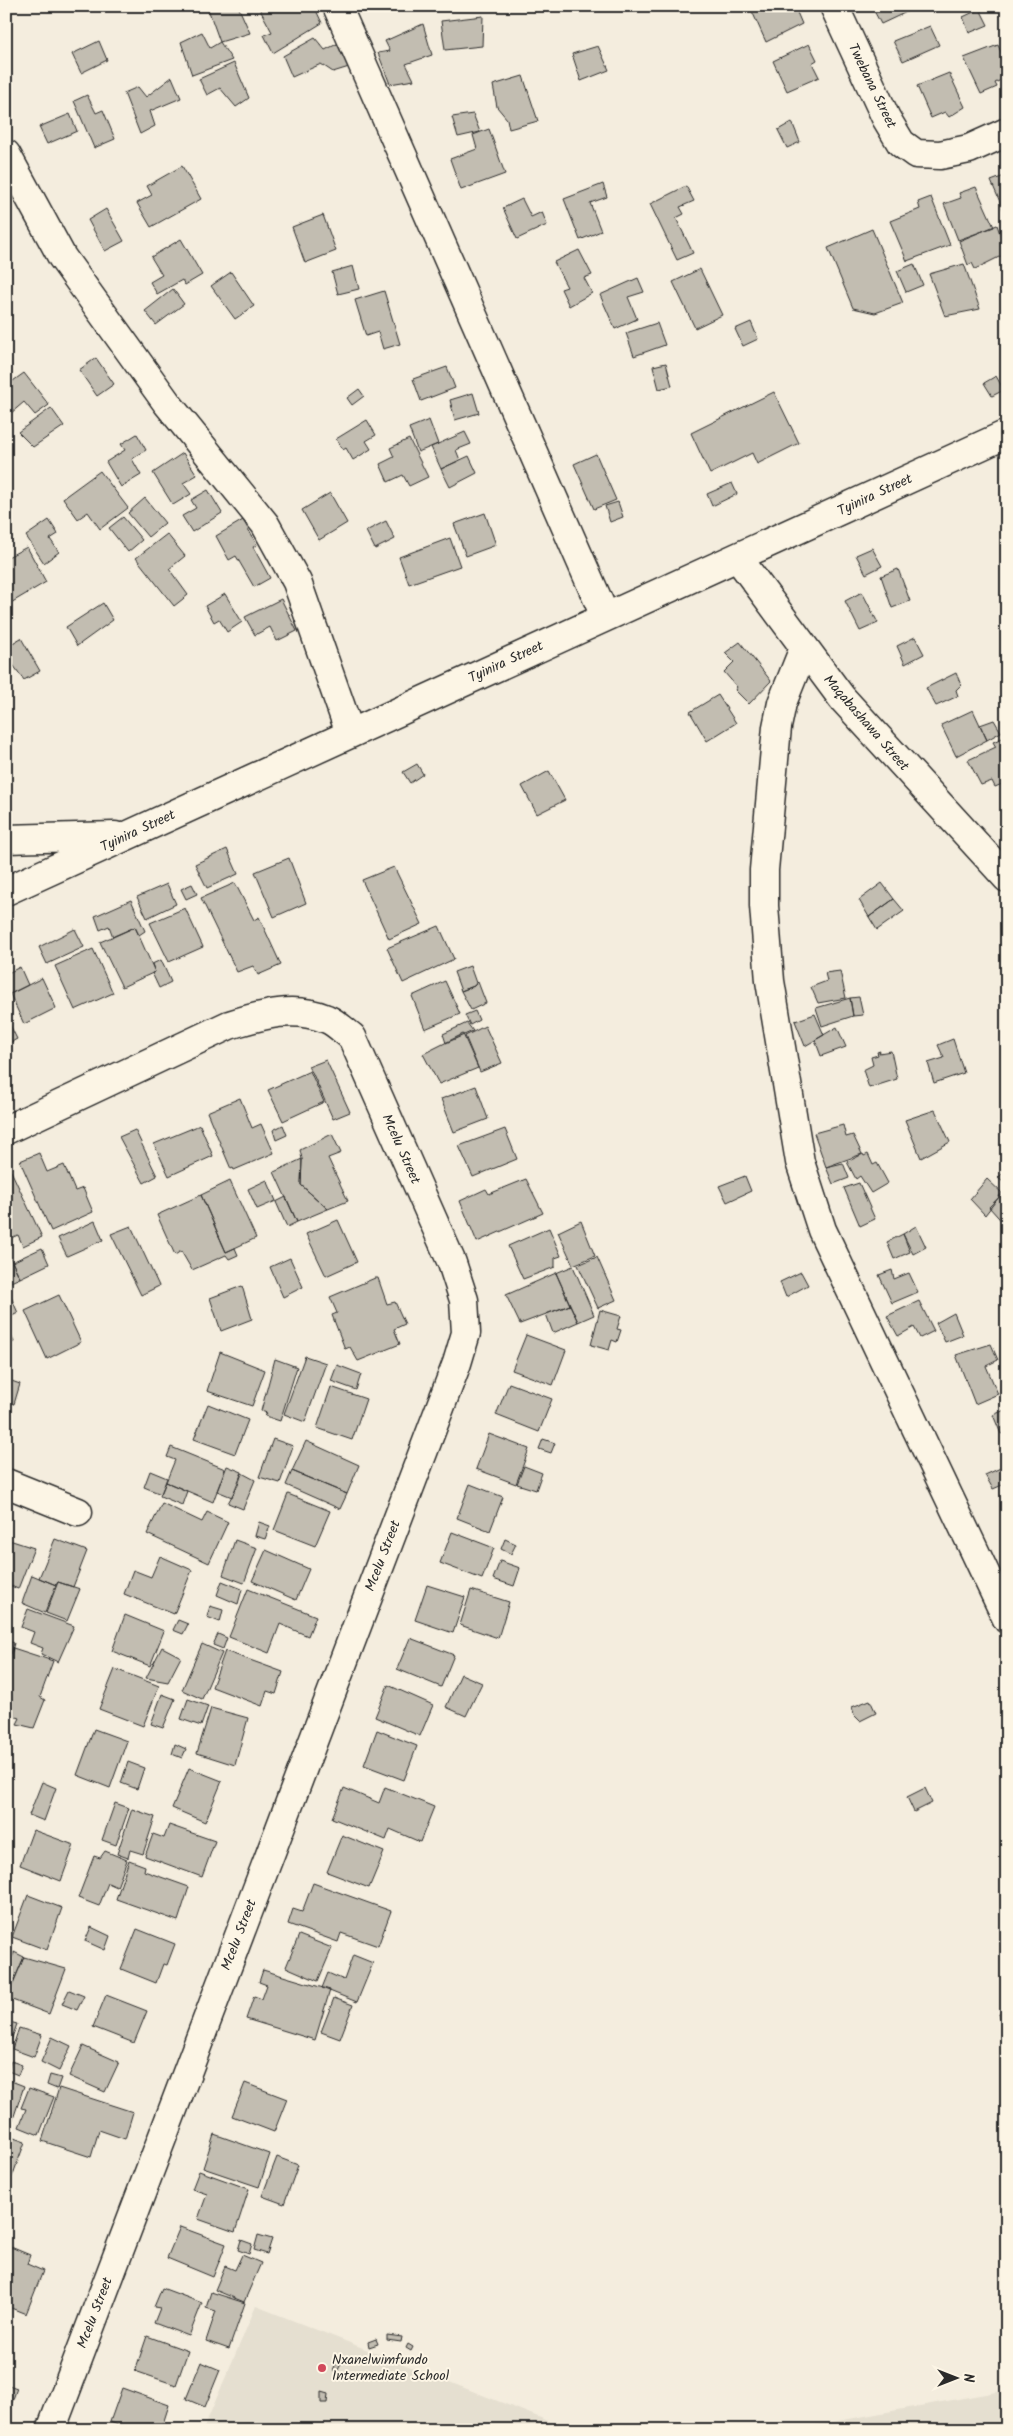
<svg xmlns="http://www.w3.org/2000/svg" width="1013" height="2436" font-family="Kalam,sans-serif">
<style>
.built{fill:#e5dfd0}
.building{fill:#c2bdb1;stroke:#2b2b2b}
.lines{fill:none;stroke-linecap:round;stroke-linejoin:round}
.minor-casing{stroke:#2b2b2b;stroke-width:31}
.minor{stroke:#fcf5e5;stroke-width:28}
.poi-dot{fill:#d1495b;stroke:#fcf5e5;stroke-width:2}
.labels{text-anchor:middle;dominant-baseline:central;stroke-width:4;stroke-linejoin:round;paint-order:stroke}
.street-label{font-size:14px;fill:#2b2b2b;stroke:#fcf5e5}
.poi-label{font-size:14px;fill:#2b2b2b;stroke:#fcf5e5;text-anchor:start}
</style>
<rect width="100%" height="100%" fill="#f4edde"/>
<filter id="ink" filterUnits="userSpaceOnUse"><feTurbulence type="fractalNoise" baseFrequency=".02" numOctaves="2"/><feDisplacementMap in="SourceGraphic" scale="10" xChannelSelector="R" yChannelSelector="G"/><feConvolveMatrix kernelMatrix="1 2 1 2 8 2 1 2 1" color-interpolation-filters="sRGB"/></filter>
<g filter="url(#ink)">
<path class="built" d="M256 2306 571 2430H203Z
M1007 2390V2430H789Z"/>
<path class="building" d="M207 6H238L250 33 220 42Z
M258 6H314L322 23 273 53 264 35 272 32Z
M757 6H787L789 13 796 10 802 24 766 42 751 9Z
M874 6H914L915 8 881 24 872 7Z
M980 9 988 25 969 33 963 17Z
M483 16 482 46 445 50 441 21Z
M423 24 432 55 406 64 414 80 390 84 378 53 390 51 385 41Z
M930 26 939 45 903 61 893 41Z
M202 32 210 48 220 42 232 60 192 75 181 42Z
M315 38 325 50 337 44 349 67 333 72 321 64 292 77 283 56Z
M99 41 107 60 81 73 72 54Z
M809 44 817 60 812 63 819 77 787 91 773 61Z
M998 45 1007 66V77L995 83 997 87 981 94 964 58Z
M598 46 609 70 581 81 572 54Z
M234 63 249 98 236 107 220 88 207 95 199 79Z
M949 73 965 107 949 117 945 112 931 118 917 86Z
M523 76 538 121 509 129 507 119 497 107 493 85Z
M172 77 181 98 150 111 155 126 140 134 124 93 138 87 146 97Z
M87 95 96 113 103 110 115 139 94 148 74 101Z
M70 114 77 131 47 144 39 127Z
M473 114 480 132 458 137 452 117Z
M792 122 800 142 787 148 778 130Z
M489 129 505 174 461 190 450 159 477 149 473 135Z
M182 166 201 199 151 227 137 203 152 195 147 186Z
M1007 175V216H1006L991 181Z
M603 184 607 197 590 203 601 231 580 240 564 199Z
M686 186 694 201 680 207 684 214 676 218 693 253 677 260 650 204Z
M976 187 994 227 958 240 944 204 961 198 959 193Z
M931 197 950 245 907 261 890 221 920 209 918 202Z
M522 199 531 217 542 212 547 225 517 239 503 208Z
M106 209 124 241 105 251 88 220Z
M323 215 336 251 305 263 292 227Z
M997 225 1007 253 975 269 972 263 968 265 959 241Z
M872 229 903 303 875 313 853 308 828 248Z
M181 239 202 275 185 285 182 280 157 294 150 282 162 275 151 257Z
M579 250 592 275 584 278 592 293 569 306 561 289 567 287 554 262Z
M914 264 923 285 906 292 897 271Z
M964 264 980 309 945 316 929 274Z
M353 266 359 289 338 294 332 272Z
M700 269 722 315 695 328 673 282Z
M231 272 254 306 235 319 211 286Z
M638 278 644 292 628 297 637 319 615 329 600 295Z
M173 289 184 304 156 325 145 311Z
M384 291 400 344 383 349 378 332 366 336 355 300Z
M751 322 758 339 743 346 735 329Z
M657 323 665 345 634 356 626 333Z
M96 358 114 384 97 396 79 370Z
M666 363 672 386 659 389 653 366Z
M447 367 455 388 421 401 413 379Z
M24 373 49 405 35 415 24 402 10 414 6 410V386Z
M996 376 1004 390 992 396 984 383Z
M359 389 364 396 352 405 347 398Z
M774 392 799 443 757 464 752 453 710 474 691 433Z
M473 393 479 413 455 420 450 400Z
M51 408 64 426 33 447 18 432Z
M367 420 376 435 366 441 371 449 353 460 346 448 343 450 336 439Z
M429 420 438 444 418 452 409 428Z
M465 432 471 444 456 450 460 460 441 469 431 447Z
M137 434 146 450 132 459 141 475 121 487 106 462 125 450 121 444Z
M409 439 428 477 409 486 403 475 388 482 380 464 394 457 390 448Z
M183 453 197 475 183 483 191 494 173 505 153 473Z
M596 454 616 500 594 509 574 464Z
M469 456 477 473 450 487 441 469Z
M100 471 128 508 100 529 88 512 78 519 63 498Z
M732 483 737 494 712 506 707 494Z
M208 490 222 513 192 532 182 516 196 508 191 500Z
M330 493 347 523 319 540 302 510Z
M145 498 165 523 148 537 128 513Z
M618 502 623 517 610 522 605 506Z
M485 513 496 545 466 556 454 524Z
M123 517 142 540 128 552 109 528Z
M49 520 58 534 50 539 59 552 44 563 26 536Z
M243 520 257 545 253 547 270 578 254 587 236 556 229 560 216 536Z
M386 521 395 539 375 549 366 531Z
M167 534 185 556 169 569 188 595 174 606 136 558Z
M450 538 460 566 409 584 399 557Z
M27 547 46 582 9 604 6 600V558Z
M872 548 882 566 866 574 856 555Z
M898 569 910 601 892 608 881 576Z
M862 592 878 623 860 631 845 601Z
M225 594 242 622 227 632 219 619 214 622 205 606Z
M281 599 297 631 277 641 270 627 255 635 245 617Z
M103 603 113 620 77 646 66 627Z
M915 637 924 654 905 664 897 646Z
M21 638 40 671 24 680 11 662 6 665V647Z
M740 642 771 681 749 704 735 690 737 687 724 672 734 662 725 653Z
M956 673 961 685 956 690 958 696 936 706 926 688Z
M6 677 12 686 6 690Z
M718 695 736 723 707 741 690 712Z
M973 710 987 740 956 756 941 725Z
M994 720 1001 732 987 740 980 725Z
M1007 736V782L995 787 992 781 981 785 968 760 996 747 993 742Z
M417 764 423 774 410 783 403 772Z
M549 771 565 800 537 814 522 786Z
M227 849 238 874 207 888 195 864Z
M289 858 306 903 274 917 255 872Z
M394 867 422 924 389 939 362 880Z
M235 883 254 920 259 917 281 965 258 975 253 966 237 972 201 898Z
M882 883 894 899 869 917 859 900Z
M167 884 176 904 147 918 137 897Z
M192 884 197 894 186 899 181 889Z
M894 899 904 911 877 930 869 917Z
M131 900 145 931 139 935 135 927 113 937 109 926 100 930 95 916Z
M185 908 203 947 169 962 150 923Z
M439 926 454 959 403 983 387 948Z
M135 927 155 972 122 987 100 942Z
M75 929 84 947 47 964 39 947Z
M93 949 113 993 75 1010 55 966Z
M161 960 171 982 159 988 152 973 155 972 152 964Z
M470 966 476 983 474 986 461 991 454 972Z
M20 967 28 985 10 994 6 988V974Z
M840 971 846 998 818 1003 811 987 827 981 825 973Z
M42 978 56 1008 24 1024 10 994Z
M445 981 460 1014 425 1029 412 996Z
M478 982 486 1003 471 1010 461 991 474 986Z
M859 997 863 1015 853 1016 850 998Z
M850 998 853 1016 822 1026 816 1008Z
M475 1011 479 1020 470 1025 465 1015Z
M815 1014 824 1035 805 1046 795 1021Z
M6 1017 17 1039 6 1045Z
M467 1023 473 1031 446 1043 443 1034Z
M485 1026 502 1063 480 1072 465 1036Z
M837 1027 846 1047 821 1056 815 1040Z
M463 1034 478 1068 439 1084 423 1054Z
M953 1039 964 1073 934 1083 928 1063 944 1058 938 1045Z
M880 1051 879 1053 891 1051 897 1079 869 1088 863 1070 873 1065 871 1057 878 1055 877 1052Z
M326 1060 350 1112 333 1119 312 1072 308 1067Z
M310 1071 324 1102 283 1121 268 1090Z
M476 1086 488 1119 454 1132 441 1099Z
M240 1098 252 1128 261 1124 274 1153 234 1170 233 1168 231 1169 207 1112Z
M935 1110 950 1142 921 1158 905 1120Z
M200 1125 213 1156 169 1176 154 1144Z
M283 1125 287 1135 276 1140 273 1130Z
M843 1125 846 1137 853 1135 862 1154 826 1167 814 1133Z
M505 1129 517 1159 473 1177 459 1146Z
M135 1130 157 1176 144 1183 119 1137Z
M332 1134 341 1153 328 1158 348 1201 328 1209 301 1185 302 1159 300 1150Z
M39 1153 47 1172 64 1165 75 1191 83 1188 93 1212 51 1231 20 1161Z
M863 1154 864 1156 868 1154 873 1165 877 1163 888 1183 871 1193 860 1176 856 1179 847 1162Z
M302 1159 301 1185 328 1209 297 1222 274 1172Z
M843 1163 849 1178 833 1184 826 1167Z
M1007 1169V1185L998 1178Z
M11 1171 42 1237 23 1246 18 1235 6 1240V1173Z
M745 1176 751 1191 727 1202 719 1186Z
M526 1179 543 1213 477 1242 460 1201 486 1189 489 1194Z
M987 1179 1002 1193 985 1215 970 1199Z
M267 1180 276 1201 257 1209 248 1189Z
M230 1181 256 1238 226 1252 201 1195Z
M859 1183 875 1219 860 1226 844 1188Z
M1006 1191H1007V1227L989 1207Z
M201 1195 226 1252 235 1248 238 1255 229 1259 226 1255 192 1270 181 1251 175 1255 157 1215Z
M286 1197 297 1222 287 1227 276 1202Z
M338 1220 357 1262 326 1276 306 1234Z
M95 1221 103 1240 67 1256 58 1238Z
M581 1221 595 1256 573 1265 558 1232Z
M131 1226 159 1286 141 1295 111 1234Z
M916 1226 926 1247 913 1254 903 1234Z
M549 1228 561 1256 555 1258V1267L523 1279 508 1246Z
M903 1234 910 1252 894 1259 887 1242Z
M42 1248 49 1264 20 1278 12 1262Z
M6 1249 20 1278 6 1284Z
M597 1257 616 1300 598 1308 578 1265Z
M290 1258 303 1287 283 1297 270 1267Z
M573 1266 594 1315 578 1322 556 1273Z
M892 1270 894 1279 909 1273 918 1292 892 1303 879 1275Z
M801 1272 808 1285 786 1297 780 1282Z
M556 1273 570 1305 520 1324 506 1295Z
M375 1278H378L387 1304 395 1302 405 1324 394 1329 400 1344 358 1361 350 1347 345 1349 332 1315 337 1313 330 1297Z
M242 1286 252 1319 221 1331 210 1298Z
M8 1290 18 1313 6 1319V1291Z
M59 1295 81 1342 47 1359 25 1311Z
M919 1301 934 1331 920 1338 914 1327 898 1336 887 1316Z
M570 1305 578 1322 553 1333 546 1314Z
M600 1310 621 1316 617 1329 621 1330 617 1342 612 1340 609 1350 591 1345Z
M954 1313 963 1335 945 1342 936 1323Z
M6 1324 14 1342 6 1346Z
M526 1335 566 1350 553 1385 512 1370Z
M991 1344 998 1360 986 1366 998 1394 975 1404 956 1355Z
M220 1352 265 1370 252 1406 207 1391Z
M305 1356 326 1363 305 1422 284 1414Z
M275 1359 297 1367 280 1421 265 1416 267 1413 261 1411Z
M337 1365 361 1374 356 1390 331 1381Z
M6 1379 20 1384 14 1404 6 1402Z
M509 1383 552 1399 539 1432 496 1415Z
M331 1387 366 1399 352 1440 317 1428Z
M208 1404 248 1420 235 1454 194 1439Z
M1007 1409V1432L1001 1434 993 1415Z
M489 1434 529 1449 516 1484 476 1469Z
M273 1439 293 1446 280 1483 259 1477Z
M543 1439 555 1443 551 1453 539 1449Z
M306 1441 359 1465 347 1494 292 1471Z
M171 1447 225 1469 213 1502 166 1482 175 1460 167 1457Z
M227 1466 242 1472 232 1497 217 1491Z
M524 1466 542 1473 536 1490 517 1484Z
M1005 1466 1007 1483 993 1489 985 1475Z
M150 1471 167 1478 161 1494 144 1487Z
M292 1471 347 1494 340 1509 286 1485Z
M242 1473 255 1480 243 1509 228 1503 238 1485Z
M166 1482 187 1491 182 1505 160 1496Z
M470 1484 503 1497 490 1531 457 1518Z
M288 1494 330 1511 315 1546 274 1530Z
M162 1503 202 1522 207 1512 228 1522 209 1563 147 1534Z
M259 1522 270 1526 265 1539 255 1536Z
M452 1532 494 1548 482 1579 440 1563Z
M6 1539 34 1548 18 1589 6 1584Z
M55 1539 87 1551 73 1587 58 1582 56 1585 39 1578Z
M505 1539 516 1544 511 1554 501 1549Z
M235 1540 257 1548 244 1583 223 1575Z
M266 1550 309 1569 296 1600 252 1581Z
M160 1556 192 1570 174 1614 124 1594 133 1570 151 1577Z
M500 1561 520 1568 514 1586 493 1579Z
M32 1575 56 1585 45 1613 22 1603Z
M222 1581 242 1589 238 1604 217 1595Z
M58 1582 80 1589 67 1621 46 1613Z
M427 1585 465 1597 453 1633 415 1620Z
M248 1589 316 1616 308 1636 280 1624 269 1653 229 1637Z
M471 1590 509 1602 498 1638 460 1625Z
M6 1602 11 1603 6 1616Z
M210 1606 223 1610 220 1622 207 1617Z
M28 1609 74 1626 58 1662 41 1654 43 1648 30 1643 34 1632 21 1627Z
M125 1615 164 1631 150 1666 112 1651Z
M178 1620 188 1624 183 1634 173 1630Z
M218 1634 227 1638 223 1649 213 1645Z
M410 1638 454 1655 441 1687 397 1669Z
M6 1640 14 1643 11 1654 6 1652Z
M202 1644 222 1653 202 1699 182 1690Z
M162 1647 181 1657 168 1682 146 1678Z
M13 1648 53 1661 40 1697 45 1700 34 1728 17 1724 20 1718 6 1714V1667Z
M225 1651 283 1672 276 1694 267 1691 262 1706 212 1687Z
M115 1669 159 1686 143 1726 99 1709Z
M461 1674 482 1683 466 1716 446 1707Z
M388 1685 433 1705 420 1736 375 1717Z
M162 1694 175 1699 163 1728 151 1724Z
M188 1699 208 1706 201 1726 181 1719Z
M870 1700 876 1713 860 1721 854 1715 852 1707Z
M211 1708 248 1718 235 1765 197 1753Z
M94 1729 127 1741 110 1788 77 1775Z
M377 1730 417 1746 404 1780 364 1765Z
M175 1744 186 1749 182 1758 172 1754Z
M128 1762 144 1768 137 1789 121 1783Z
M189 1768 222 1781 205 1822 172 1808Z
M42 1782 56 1788 44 1821 29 1815Z
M385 1787 434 1807 420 1842 390 1829 386 1840 332 1818 344 1788 379 1803Z
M925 1788 932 1803 914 1812 907 1797Z
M115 1803 129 1808 116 1845 102 1840Z
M132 1809 155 1817 143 1854 130 1850 128 1858 117 1854Z
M169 1825 215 1841 202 1877 145 1856 153 1834 164 1838Z
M33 1830 74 1845 61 1881 20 1865Z
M342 1835 384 1852 369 1888 327 1872Z
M105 1851 127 1860 117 1887 108 1883 99 1906 78 1898 94 1856 100 1858Z
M129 1860 145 1866 144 1871 189 1887 178 1921 116 1899Z
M313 1883 391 1911 378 1946 341 1933 338 1942 288 1924 293 1909 302 1912Z
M28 1895 62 1908 47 1950 12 1937Z
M91 1927 110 1936 105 1950 85 1941Z
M137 1929 175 1944 167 1965 163 1964 156 1983 121 1969Z
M299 1935 332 1948 318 1981 286 1967Z
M6 1950 14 1953 6 1971Z
M14 1952 24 1957 6 1999V1971Z
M353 1955 373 1963 357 2002 322 1988 328 1973 344 1980Z
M24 1957 66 1969 49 2014 7 1998Z
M263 1970 330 1990 315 2040 246 2019 254 1996 262 1999 267 1985 259 1982Z
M69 1990 84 1996 77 2010 62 2004Z
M106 1995 147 2011 134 2043 93 2027Z
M334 1998 353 2005 340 2039 321 2032Z
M1007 2009V2039L999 2014Z
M6 2021 17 2024 6 2054Z
M19 2028 42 2035 34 2057 12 2049Z
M52 2037 71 2046 59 2071 41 2062Z
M83 2046 119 2062 105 2092 69 2076Z
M11 2061 22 2065 18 2075 8 2071Z
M50 2075 61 2078 57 2089 47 2085Z
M6 2079 24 2086 11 2125 6 2124Z
M245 2083 287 2099 274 2132 232 2116Z
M29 2088 54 2097 39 2135 19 2127 26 2109 21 2108Z
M59 2088 133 2112 125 2139 99 2130 91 2157 42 2141Z
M214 2134 270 2154 259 2187 203 2168Z
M11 2137 25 2142 12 2177 6 2174V2149Z
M277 2157 298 2165 284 2204 262 2196Z
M199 2171 249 2189 235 2232 198 2219 207 2194 192 2189Z
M180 2227 226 2244 213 2277 167 2258Z
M258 2235 272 2239 267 2254 254 2250Z
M241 2240 252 2244 249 2254 238 2250Z
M6 2245 30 2255 27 2264 43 2271 26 2314 6 2306Z
M242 2255 261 2263 244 2302 215 2290 225 2266 235 2270Z
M162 2288 202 2303 189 2336 154 2323 160 2308 154 2307Z
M211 2292 245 2303 229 2349 206 2341 216 2311 206 2308Z
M6 2324 12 2326 6 2340Z
M387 2335 402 2337 401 2342 387 2340Z
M147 2336 188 2351 176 2385 135 2371Z
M376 2339 378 2344 369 2347 368 2342Z
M408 2344 413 2347 411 2351 406 2348Z
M340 2355 344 2358 337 2372 333 2370Z
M201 2362 220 2370 205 2407 186 2399Z
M6 2384 17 2388 6 2419Z
M122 2388 169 2405 161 2430H131L110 2422Z
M321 2392 328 2394 327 2403H321Z"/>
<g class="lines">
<defs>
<path id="minor" d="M337 6 605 616
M834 6 886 118 901 143 916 154 940 155 969 149 1007 132
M6 154 62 257 167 403 265 524 297 582 350 733
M738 558 842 698 1007 878
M804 648 782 703 777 727 764 870V906L770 981 800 1162 822 1230 1007 1619
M6 839 115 836
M6 891 1007 434
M6 1130 229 1025C262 1015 293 1005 327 1019 335 1022 344 1031 352 1037L452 1263 464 1300 466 1333 457 1363 51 2430
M6 1483 78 1512"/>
</defs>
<use href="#minor" class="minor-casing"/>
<use href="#minor" class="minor"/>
</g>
</g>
<circle class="poi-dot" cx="322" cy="2368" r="5"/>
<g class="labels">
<g class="street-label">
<text transform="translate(872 86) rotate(64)">Twebana Street</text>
<text transform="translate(875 495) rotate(-25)">Tyinira Street</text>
<text transform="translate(506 662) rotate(-25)">Tyinira Street</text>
<text transform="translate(866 723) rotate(49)">Maqabashawa Street</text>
<text transform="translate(138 831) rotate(-25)">Tyinira Street</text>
<text transform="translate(401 1149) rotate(66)">Mcelu Street</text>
<text transform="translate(383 1556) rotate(-69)">Mcelu Street</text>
<text transform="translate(239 1935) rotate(-69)">Mcelu Street</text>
<text transform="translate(95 2313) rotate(-69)">Mcelu Street</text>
</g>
<g class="poi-label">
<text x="332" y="2360">Nxanelwimfundo<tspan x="332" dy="16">Intermediate School</tspan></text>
</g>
</g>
<rect width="1013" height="2436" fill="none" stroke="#fcf5e5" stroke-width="25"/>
<rect x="12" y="12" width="988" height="2411" fill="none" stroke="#2b2b2b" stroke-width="2" filter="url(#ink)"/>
<g transform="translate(956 2378) rotate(90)" stroke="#fcf5e5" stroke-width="4" paint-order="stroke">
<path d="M0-4L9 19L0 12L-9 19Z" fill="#2b2b2b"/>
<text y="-8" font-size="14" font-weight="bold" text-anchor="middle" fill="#2b2b2b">N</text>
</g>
</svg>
